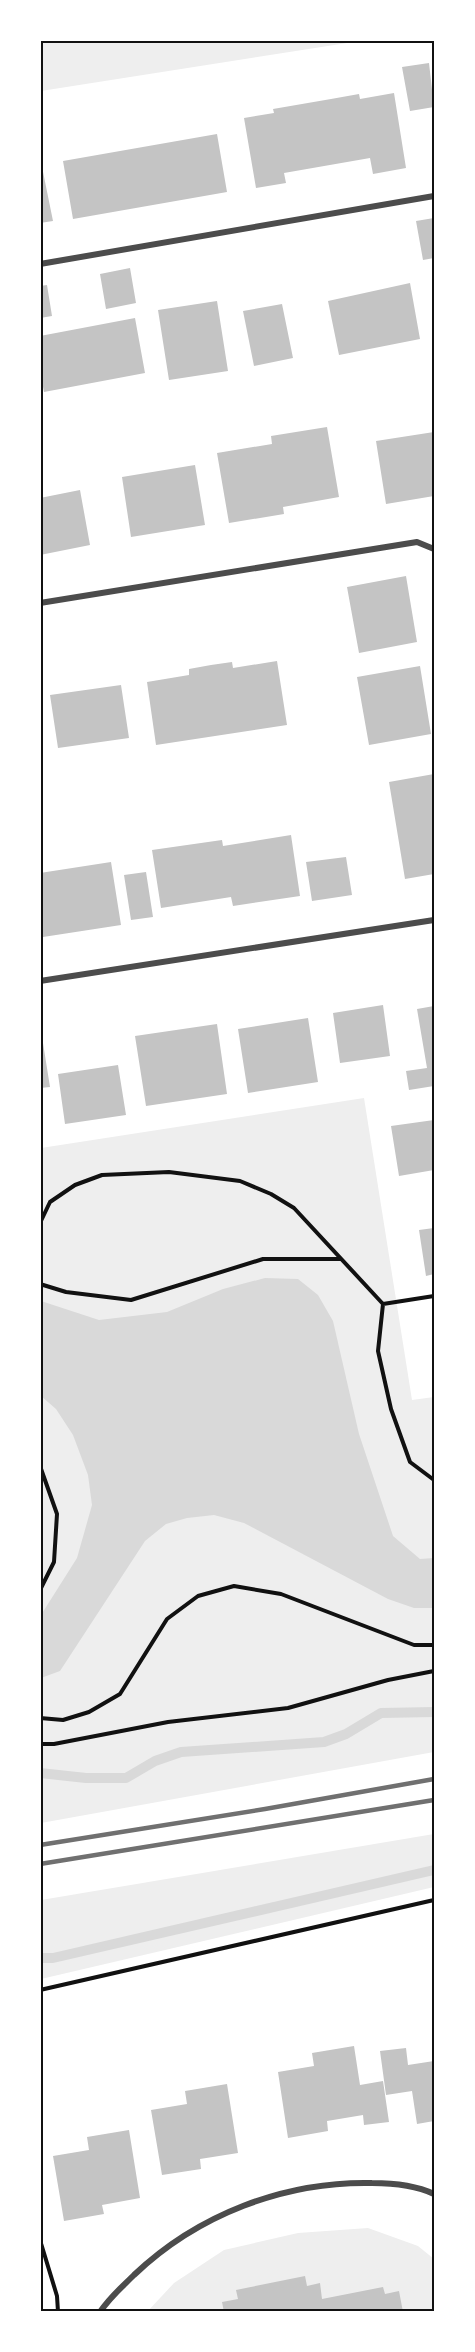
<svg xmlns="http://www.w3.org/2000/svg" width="475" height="2352" font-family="'PT Sans',sans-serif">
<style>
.green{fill:#eee}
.water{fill:#d9d9d9}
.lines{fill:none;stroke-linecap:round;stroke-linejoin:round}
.stream{stroke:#d9d9d9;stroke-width:10}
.building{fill:#c4c4c4}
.path{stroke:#111;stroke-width:4}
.minor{stroke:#4c4c4c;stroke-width:6}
.rail{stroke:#707070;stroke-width:4.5}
.neatline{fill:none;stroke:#111;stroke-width:2}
</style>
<rect width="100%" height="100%" fill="#fff"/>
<path class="green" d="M41 40H360V41L41 91Z
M364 1098 412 1400 434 1397V1752L41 1823V1148Z
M434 1834V1887L41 1979V1900Z
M368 2228 418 2246 434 2259V2311L147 2312 174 2283 224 2250 298 2233Z"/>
<path class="water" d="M265 1278 298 1279 318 1295 333 1321 359 1434 393 1536 420 1559 434 1558V1608H414L388 1599 244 1523 214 1515 187 1518 166 1524 145 1541 60 1671 41 1678V1615L77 1558 92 1505 88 1475 73 1435 56 1409 41 1396V1301L99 1320 167 1312 223 1289Z"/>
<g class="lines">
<path class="stream" d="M40 1773 86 1778H126L155 1761 181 1752 324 1742 346 1734 381 1713 434 1712
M40 1958H53L434 1870"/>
</g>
<path class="building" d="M429 63 434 107 410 111 402 67Z
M394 93 406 168 373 174 370 158 284 173 286 183 256 188 244 118 274 113 273 109 331 99 359 94 360 99Z
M217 134 227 192 73 219 63 161Z
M40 157 53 221 40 223Z
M434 218V258L423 260 416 221Z
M130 268 136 303 106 309 100 274Z
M410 283 420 339 339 355 328 301Z
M47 285 52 316 40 318V286Z
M217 301 228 371 169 380 158 310Z
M282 304 293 358 254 366 243 311Z
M135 318 145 373 44 392 40 371V336Z
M327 427 339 497 283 507 284 514 229 523 217 453 272 444 271 436Z
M434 432V496L386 504 376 441Z
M195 465 205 525 131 537 122 477Z
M80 490 90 545 40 555V498Z
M406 576 417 642 359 653 347 587Z
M277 661 287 725 156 745 147 682 189 675V669L211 665 232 662 233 668Z
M420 666 431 734 369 745 357 677Z
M121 685 129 738 58 748 50 695Z
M434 774V874L405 879 389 782Z
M291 835 300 896 233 906 231 897 161 908 152 850 222 840 223 846Z
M346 857 352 895 312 901 306 862Z
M111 862 121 925 43 937 40 923V873Z
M146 872 153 917 131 920 124 875Z
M383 1005 390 1056 340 1063 333 1013Z
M434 1006V1086L409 1090 406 1071 427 1068 417 1009Z
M308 1018 318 1082 248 1093 238 1029Z
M217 1024 227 1094 146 1106 135 1036Z
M40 1043H43L50 1087 40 1088Z
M118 1065 126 1115 65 1124 58 1074Z
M434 1120V1170L399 1176 391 1126Z
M434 1228V1274L426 1276 419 1230Z
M354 2046 360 2085 383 2081 389 2122 364 2125 363 2115 327 2121 328 2131 288 2138 278 2072 314 2066 312 2053Z
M406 2048 408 2065 434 2061V2121L417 2124 412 2091 386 2095 380 2051Z
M227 2084 238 2153 200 2159 201 2169 162 2175 151 2110 187 2104 185 2091Z
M129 2130 140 2198 102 2205 104 2214 64 2221 53 2156 89 2150 87 2137Z
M305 2276 307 2286 320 2283 322 2299 383 2287 385 2294 399 2291 403 2312H224L222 2302 238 2299 236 2290Z"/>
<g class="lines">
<path class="path" d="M40 1223 50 1202 75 1185 102 1175 169 1172 240 1181 271 1194 294 1208 383 1304 378 1351 391 1409 410 1462 434 1480
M40 1284 66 1292 131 1300 263 1259H340
M383 1304 434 1296
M40 1466 57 1514 54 1562 40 1590
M40 1718 63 1720 89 1712 120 1694 167 1619 198 1596 234 1586 281 1594 414 1645H434
M40 1744H54L168 1722 288 1708 388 1680 434 1671
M40 1990 434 1900
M40 2240 57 2296 58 2312"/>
<path class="minor" d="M40 264 434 196
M40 603 417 542 434 549
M40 981 434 920
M100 2312C110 2297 122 2287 134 2275 197 2215 284 2181 372 2183 393 2183 415 2185 434 2194"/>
<path class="rail" d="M40 1845 265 1809 434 1779
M40 1864 434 1800"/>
</g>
<rect width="475" height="2352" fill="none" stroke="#ffffff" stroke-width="84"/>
<rect x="42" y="42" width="391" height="2268" class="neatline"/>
</svg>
